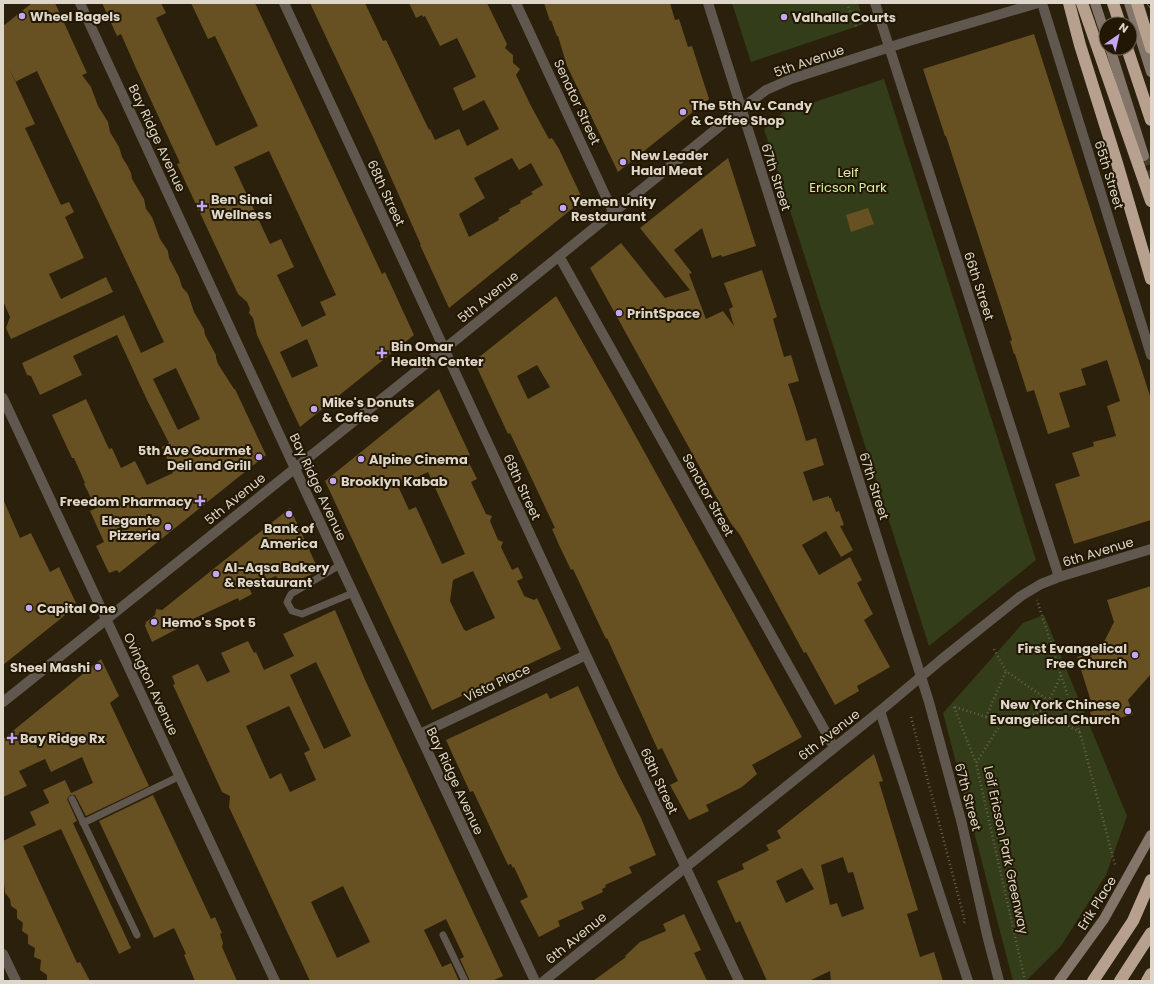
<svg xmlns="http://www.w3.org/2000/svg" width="1154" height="984" font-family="Poppins,sans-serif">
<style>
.green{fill:#343d1a}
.building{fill:#675021;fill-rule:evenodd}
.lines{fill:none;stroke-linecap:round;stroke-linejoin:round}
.secondary-tunnel{stroke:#463b28;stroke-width:10;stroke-dasharray:10 5;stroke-linecap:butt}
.path{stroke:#6a614e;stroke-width:2.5;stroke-dasharray:1 3;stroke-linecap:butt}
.service{stroke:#60574f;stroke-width:7}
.minor{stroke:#60574f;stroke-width:10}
.tertiary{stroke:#60574f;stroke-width:10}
.secondary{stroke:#837569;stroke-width:10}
.motorway{stroke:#b7a18e;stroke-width:12}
.rail-casing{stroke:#867d6c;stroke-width:4.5}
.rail{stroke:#211703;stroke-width:3;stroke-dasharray:9;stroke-linecap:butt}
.poi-dot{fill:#c4a7f1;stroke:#211703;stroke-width:1.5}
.labels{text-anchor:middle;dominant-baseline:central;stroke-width:4;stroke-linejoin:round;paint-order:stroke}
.poi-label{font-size:13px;font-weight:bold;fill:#ddd6c9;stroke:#211703;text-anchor:start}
.street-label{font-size:13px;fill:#ddd6c9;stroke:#211703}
.park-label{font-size:13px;fill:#d8eda1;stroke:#211703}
</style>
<rect width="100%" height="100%" fill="#2b200b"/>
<path class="green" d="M732 3H858L864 24 751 62Z
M884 79 1036 560 929 646 764 129 784 112Z
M1044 615 1127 816 1106 875 1061 946 1026 981H1013L943 713 1023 623Z"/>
<path class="building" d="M32 3H55L87 73 82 75 91 87 98 106 108 122 110 132 119 147 122 157 127 165 131 173 132 179 144 199 146 209 152 217 160 239 168 251 169 258 179 277 182 287 188 294 194 312 204 329 205 335 216 355V358L218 364 234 389H235L266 455 119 573 117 570 109 573 96 546 104 542 90 511 96 508 84 484 85 483 74 458H72L52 415 86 399 109 449 112 448 121 468 135 461 147 485 173 473 162 447 169 443 147 400 117 335 73 356 82 375 40 395 31 376 27 375 22 363 124 315 141 353 164 342 37 71 15 82 9 68 35 124 25 128 61 205 69 202 74 212 65 217 84 258 49 274 61 299 106 277 113 292 11 339 6 328 10 317 3 301V26ZM176 368 200 419 178 430 153 379Z
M102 3H161L166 13 156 18 216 146 258 126 215 36 208 39 191 3H255L382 274 385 272 397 298 414 335 300 427 257 335 253 318 249 313 250 309 247 302 238 294 177 164 180 163 135 66 121 34 117 36ZM269 151 336 295 320 302 326 315 302 327 277 275 294 267 281 239 270 244 234 167ZM307 339 318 366 292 378 280 352Z
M310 3H365L383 41 386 40 429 130 430 129 435 140 459 129 467 146 499 129 484 100 463 111 453 88 476 77 457 38 440 46 425 16 423 17 422 15 416 18 409 3H487L507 44 505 48 513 55V63L520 69 516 75 531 106 549 139 552 138 559 149 583 200 449 308 420 245H421L373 137ZM512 158 519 170 531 163 543 185 531 192 533 194 520 201 521 203 509 209 510 211 498 218 499 220 469 237 459 214 485 198 474 178Z
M544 3H670L675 20 679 19 688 47 692 46 709 99 618 172 567 66 558 36H557L551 20 550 21Z
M1034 34 1151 399V520L1074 544 1055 484 1080 476 1072 453 1094 446 1093 442 1116 436 1107 406 1120 401 1107 360 1081 369 1086 385 1059 393 1070 427 1048 434 1034 390 1027 392 1015 354H1014L1010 341 1012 340 1002 309 946 136H945L923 69Z
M728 158 756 246 722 257 721 255 712 258 702 228 674 250 692 273 689 274 706 319 723 311 734 326 729 309 733 307 724 283 762 270 777 317 773 319 784 357 791 355 799 381 788 384 797 411 806 441 816 438 824 465 803 472 813 501 829 496V498H831L836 512 839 511 844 525 840 526 853 550 841 557 826 531 802 545 819 575 850 557 862 580 857 583 873 614 864 620 890 667 857 686 859 691 835 705 806 652 804 653 740 535 730 522 590 268 621 243 665 298 690 290 640 228Z
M868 208 874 224 851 232 846 215Z
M556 296 619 406 802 737 752 765 757 774 742 787 706 805 709 811 689 820 670 785 678 781 662 748 658 750 607 638 606 639 573 569 571 570 559 545 552 529 555 528 521 456 510 433 508 434 474 361ZM537 365 550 387 528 399 517 376Z
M439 389 470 455 466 457 477 479 471 482 486 514 492 516 490 521 498 540 503 542 501 547 512 570 518 567 523 578 517 581 522 591 524 596 534 600 537 598 561 649 432 710 325 481ZM428 472 465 554 442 564 416 507 409 510 398 486ZM473 571 495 618 466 631 465 630H464L450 601 453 580Z
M3 499 20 538 31 533 50 572 59 567 76 603 67 607 69 612 3 665Z
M290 508 319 571 281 588 276 576 249 588 252 594 239 601 238 598 193 619 194 620 152 642 145 626 146 622 155 615 156 609 162 610Z
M1151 586V674L1128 700 1133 714 1095 726 1090 712 1094 711 1077 657 1100 650 1114 622 1107 600Z
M335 610 366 682 503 976 492 981H470L460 959 464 957 446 919 424 930 442 967 451 963 459 981H310L229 807 230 796 222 792 173 685 175 684 172 676 198 664 207 682 230 672 221 653 248 641 254 653 256 652 264 670 294 656 283 634ZM316 662 351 736 324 749 290 675ZM289 706 310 750 304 753 316 780 290 792 281 773 270 779 246 726ZM343 886 370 942 337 958 311 902Z
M101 659 119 696 110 703 149 786 86 816 75 795H70L67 799 77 821 73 823 131 948 119 954 61 829 23 846 77 963 80 962 90 981H47V975L40 970 41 960 34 957 35 948 28 944V935L22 931 23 923 17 918V910L11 906 10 899 5 893 4 883H3V841L36 825 30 812 49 803V802L43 790 65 780 71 793 93 783 82 757 51 772 45 759 19 771 27 786 3 797V739Z
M578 686 618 774 641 818 656 855 629 867 632 873 605 885 606 887 602 889 603 892 581 902 584 909 558 921 560 926 539 937 520 901 528 897 514 867 513 868 511 864 508 865 473 791 470 792 446 740 547 693 550 699Z
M874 754 883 781 879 782 918 910 907 914 920 957 934 952 943 981H831L830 971 809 981H767L740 921 736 923 717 881 744 869 742 864 769 850 766 845 781 838 777 831ZM843 857 848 873 853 872 864 909 842 917 837 903 830 905 821 865ZM802 868 814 889 786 903 776 881Z
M153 795 211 919 215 917 222 933 220 934 223 943 222 947 237 981H195L184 955 186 954 174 928 154 938 99 821Z
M684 914 701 950 694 953 707 981H593L626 957 625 956 640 942 666 931 663 924Z"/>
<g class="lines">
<path class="secondary-tunnel" d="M1144 156 1151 176"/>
<path class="path" d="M847 3 856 27
M994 649 1006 671 1048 700
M1061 675 1083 743 1115 865
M954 707 976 763
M955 707 1002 722
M1040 711 1080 732
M911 717 965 921 963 924
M986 717 1006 671
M1025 981 976 763 1002 722C1011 721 1034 717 1041 710 1050 701 1056 686 1061 675L1037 600"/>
<path class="service" d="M340 565 291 594 287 602 292 611 302 614 353 593
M72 799 137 935
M83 823 180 776
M443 935 465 981"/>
<path class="minor" d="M284 3 586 655 739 981
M516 3 613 212
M1042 3 1151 355
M559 256 834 747
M3 398 275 981
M880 711 968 981
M420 734 586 655
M3 954 16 981"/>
<path class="tertiary" d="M80 3 304 488 535 981
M708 3 929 702 962 824 987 935 999 981
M875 3 1059 577
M3 702 458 338 741 109 766 90 791 79 909 41 1038 3
M544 981 880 711 942 659 1021 596 1041 584 1059 577 1151 549"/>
<path class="secondary" d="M1095 3 1106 36
M1129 3 1151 72
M1110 48 1144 156
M1059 981 1104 919 1151 835"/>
<path class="motorway" d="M1069 3 1080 45 1117 163 1151 279
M1082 3 1151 201
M1113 3 1120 24
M1137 3 1151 48
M1127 48 1151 120
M1093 981 1133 921 1151 880
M1120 981 1151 933
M1147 981 1151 974"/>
<defs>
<path id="rail" d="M1149 3 1151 6"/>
</defs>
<use href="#rail" class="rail-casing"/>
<use href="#rail" class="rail"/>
</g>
<g class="poi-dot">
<circle cx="22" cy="16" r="4"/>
<circle cx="784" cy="17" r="4"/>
<circle cx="683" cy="112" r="4"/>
<circle cx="623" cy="162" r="4"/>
<path d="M200 200h4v4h4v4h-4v4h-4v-4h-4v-4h4z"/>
<circle cx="563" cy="208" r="4"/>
<circle cx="619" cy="313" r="4"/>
<path d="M380 347h4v4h4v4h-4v4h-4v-4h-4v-4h4z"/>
<circle cx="314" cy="409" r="4"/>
<circle cx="259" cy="457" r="4"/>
<circle cx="361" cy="459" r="4"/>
<circle cx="333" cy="481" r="4"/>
<path d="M198 495h4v4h4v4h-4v4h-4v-4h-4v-4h4z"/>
<circle cx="289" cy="514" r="4"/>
<circle cx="168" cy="527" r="4"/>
<circle cx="216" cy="574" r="4"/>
<circle cx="29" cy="608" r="4"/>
<circle cx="154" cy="622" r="4"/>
<circle cx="1135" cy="655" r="4"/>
<circle cx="98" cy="667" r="4"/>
<circle cx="1128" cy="711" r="4"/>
<path d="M10 732h4v4h4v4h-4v4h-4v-4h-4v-4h4z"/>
</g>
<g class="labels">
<g class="poi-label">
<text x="30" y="16">Wheel Bagels</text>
<text x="792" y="17">Valhalla Courts</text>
<text x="691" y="105">The 5th Av. Candy<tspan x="691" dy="15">&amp; Coffee Shop</tspan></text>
<text x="631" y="155">New Leader<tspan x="631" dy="15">Halal Meat</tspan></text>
<text x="211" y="199">Ben Sinai<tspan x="211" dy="15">Wellness</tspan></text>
<text x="571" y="201">Yemen Unity<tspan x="571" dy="15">Restaurant</tspan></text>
<text x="627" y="313">PrintSpace</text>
<text x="391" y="346">Bin Omar<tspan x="391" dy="15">Health Center</tspan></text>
<text x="322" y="402">Mike's Donuts<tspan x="322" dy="15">&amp; Coffee</tspan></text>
<text x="251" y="450" text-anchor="end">5th Ave Gourmet<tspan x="251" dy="15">Deli and Grill</tspan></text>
<text x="369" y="459">Alpine Cinema</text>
<text x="341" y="481">Brooklyn Kabab</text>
<text x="192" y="501" text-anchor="end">Freedom Pharmacy</text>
<text x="160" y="520" text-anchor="end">Elegante<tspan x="160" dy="15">Pizzeria</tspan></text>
<text x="289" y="528" text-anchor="middle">Bank of<tspan x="289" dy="15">America</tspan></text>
<text x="224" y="567">Al-Aqsa Bakery<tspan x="224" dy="15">&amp; Restaurant</tspan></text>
<text x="37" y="608">Capital One</text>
<text x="162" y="622">Hemo's Spot 5</text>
<text x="1127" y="648" text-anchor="end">First Evangelical<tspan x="1127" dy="15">Free Church</tspan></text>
<text x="90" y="667" text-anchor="end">Sheel Mashi</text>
<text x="1120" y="704" text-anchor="end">New York Chinese<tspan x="1120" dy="15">Evangelical Church</tspan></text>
<text x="20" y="738">Bay Ridge Rx</text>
</g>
<g class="street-label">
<text transform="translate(809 61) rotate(-19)">5th Avenue</text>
<text transform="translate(577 102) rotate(65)">Senator Street</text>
<text transform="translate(157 138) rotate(65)">Bay Ridge Avenue</text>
<text transform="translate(1109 175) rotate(73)">65th Street</text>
<text transform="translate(776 177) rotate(72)">67th Street</text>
<text transform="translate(386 193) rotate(65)">68th Street</text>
<text transform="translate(979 286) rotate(72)">66th Street</text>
<text transform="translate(488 297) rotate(-39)">5th Avenue</text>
<text transform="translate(874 486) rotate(72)">67th Street</text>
<text transform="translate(318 487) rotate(65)">Bay Ridge Avenue</text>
<text transform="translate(522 487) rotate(65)">68th Street</text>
<text transform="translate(708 495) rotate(61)">Senator Street</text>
<text transform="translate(235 499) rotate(-39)">5th Avenue</text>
<text transform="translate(1098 552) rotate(-17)">6th Avenue</text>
<text transform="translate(497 683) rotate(-25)">Vista Place</text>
<text transform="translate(151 684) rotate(65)">Ovington Avenue</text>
<text transform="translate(829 735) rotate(-38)">6th Avenue</text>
<text transform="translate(455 781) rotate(65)">Bay Ridge Avenue</text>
<text transform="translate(659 781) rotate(65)">68th Street</text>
<text transform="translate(968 797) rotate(75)">67th Street</text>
<text transform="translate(1006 850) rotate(78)">Leif Ericson Park Greenway</text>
<text transform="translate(1097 903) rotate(-58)">Erik Place</text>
<text transform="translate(576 938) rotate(-39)">6th Avenue</text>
</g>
<g class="park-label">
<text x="848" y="172">Leif<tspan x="848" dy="15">Ericson Park</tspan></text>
</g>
</g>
<rect width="1154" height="984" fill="none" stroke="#ddd6c9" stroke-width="8"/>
<g transform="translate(1118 36) rotate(34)"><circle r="19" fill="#211703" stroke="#6c6352"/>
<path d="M0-3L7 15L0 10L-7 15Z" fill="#c4a7f1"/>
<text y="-6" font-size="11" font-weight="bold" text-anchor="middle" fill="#ddd6c9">N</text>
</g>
</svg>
